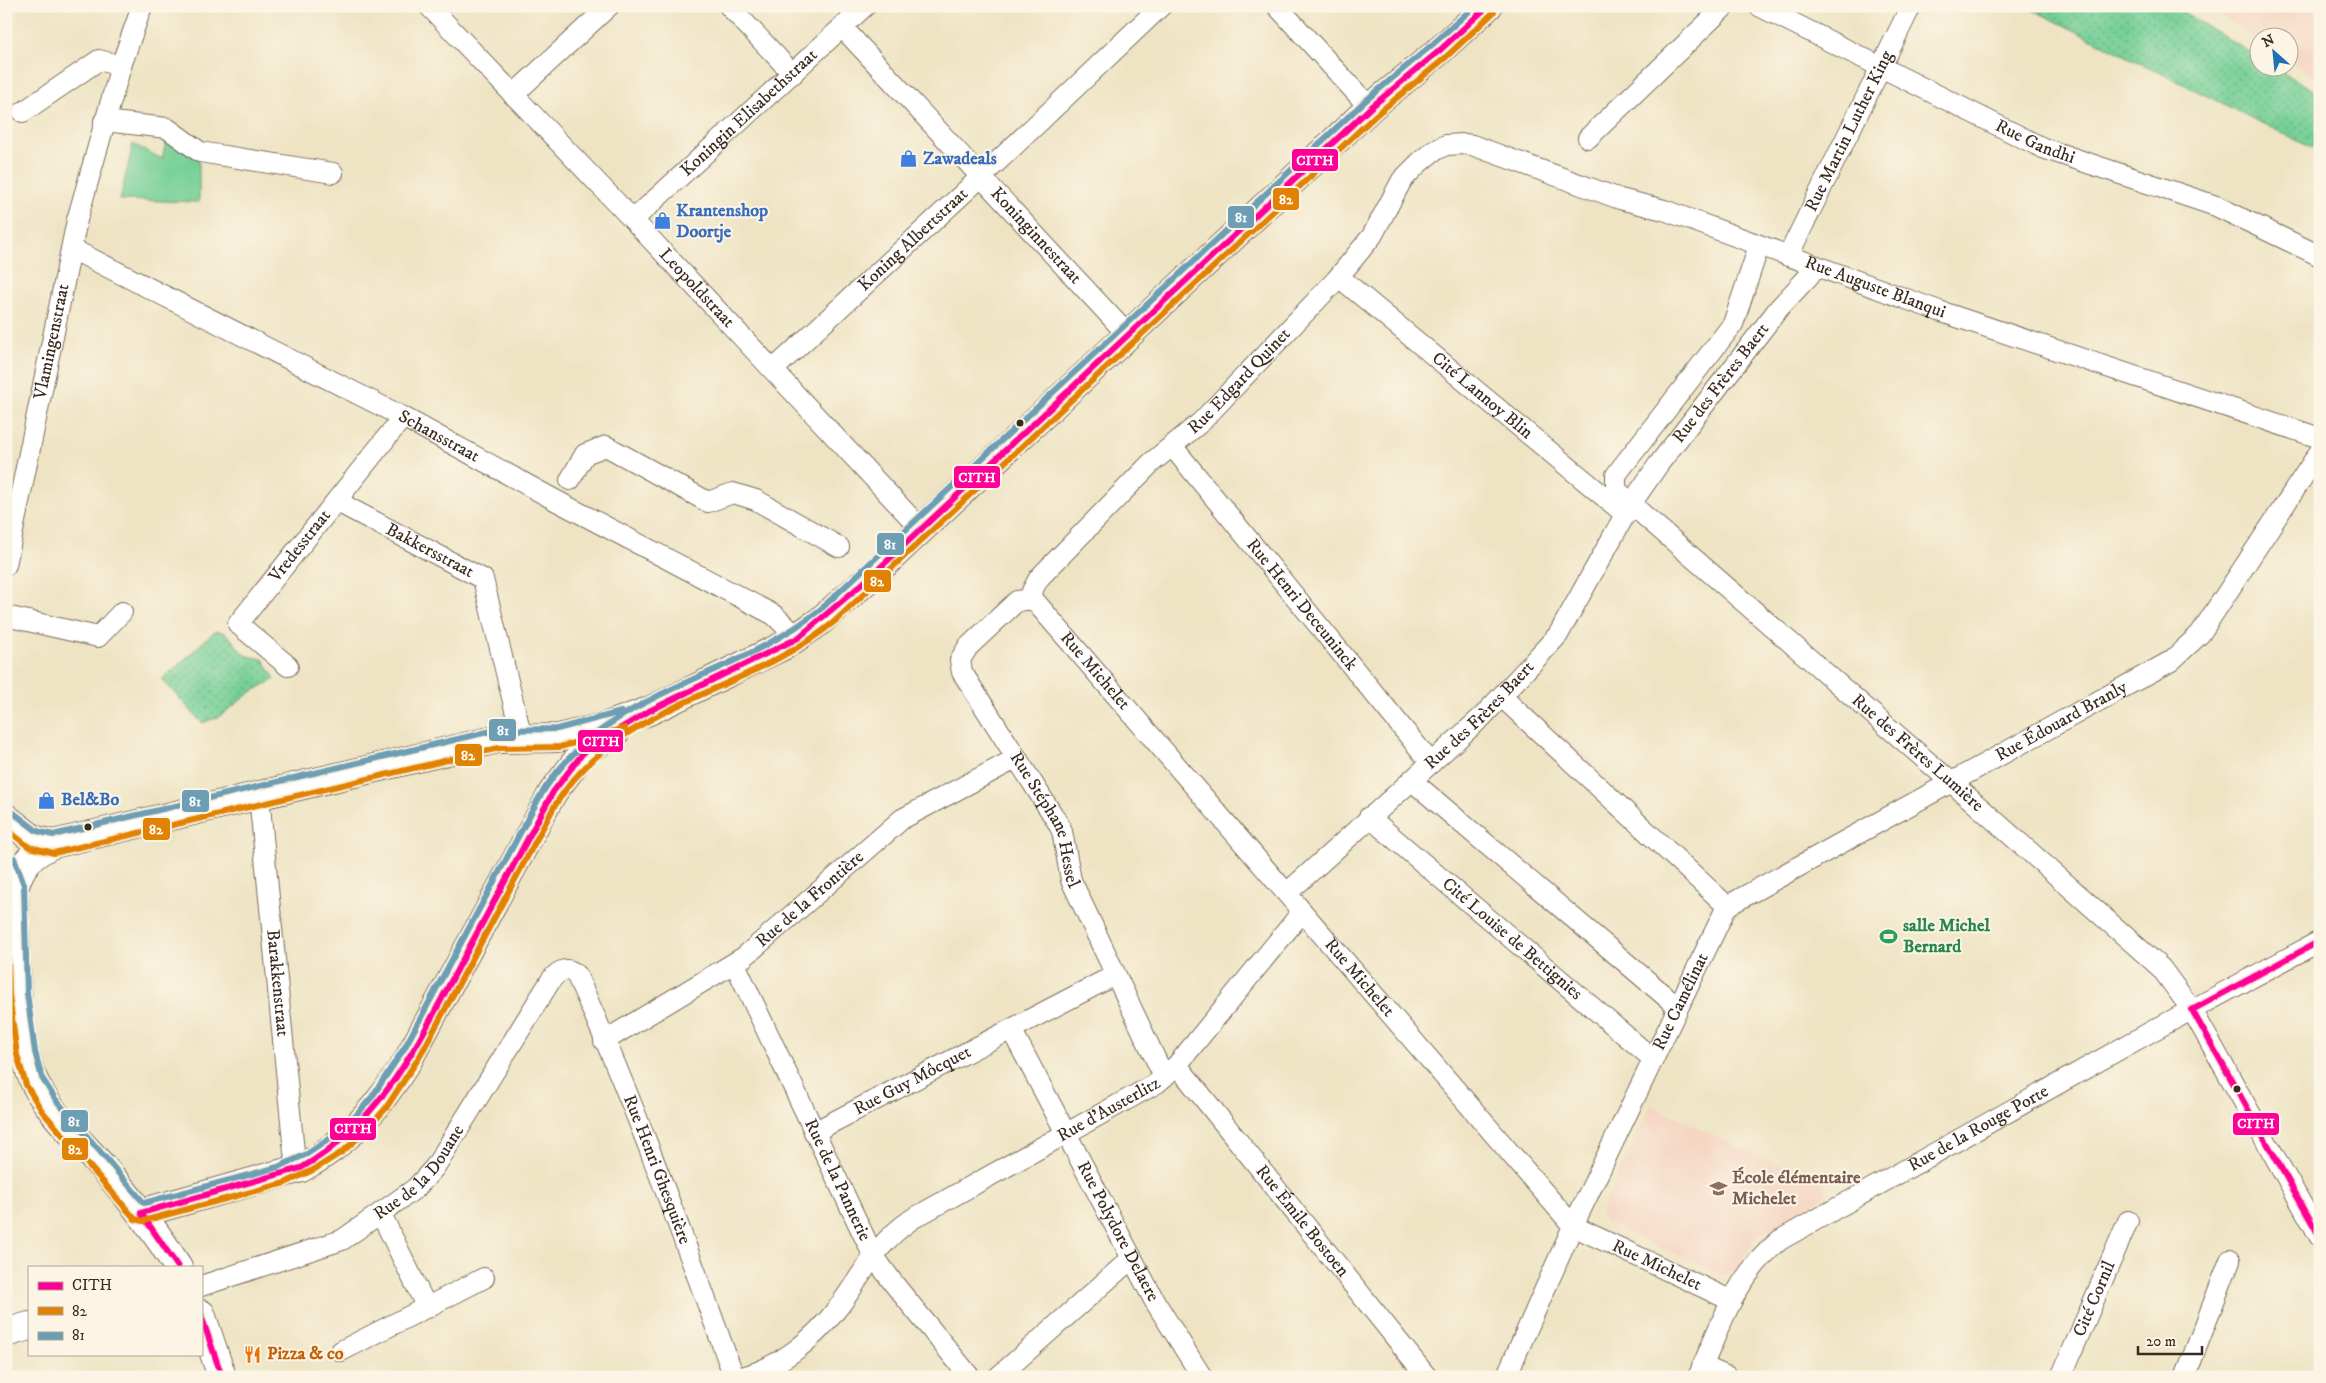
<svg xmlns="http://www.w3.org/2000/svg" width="2326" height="1383" font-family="'IM FELL DW Pica',serif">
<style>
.built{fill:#f4d3c0}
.grass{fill:url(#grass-dots);stroke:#587c5a}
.park{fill:#74cf96;stroke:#587c5a}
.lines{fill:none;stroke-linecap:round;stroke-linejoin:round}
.street-casing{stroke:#7a6b58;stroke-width:22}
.secondary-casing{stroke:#7a6b58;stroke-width:30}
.street{stroke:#fff;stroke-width:20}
.secondary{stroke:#fff;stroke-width:28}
.bus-1-casing{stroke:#fcf5e5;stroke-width:10}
.bus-2-casing{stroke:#fcf5e5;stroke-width:10}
.bus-3-casing{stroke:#fcf5e5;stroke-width:10}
.bus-1{stroke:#ff0096;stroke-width:6}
.bus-2{stroke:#e28204;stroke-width:6}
.bus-3{stroke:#6d9eb4;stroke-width:6}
.bus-dot{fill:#3b2a1e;stroke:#fcf5e5;stroke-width:2}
.labels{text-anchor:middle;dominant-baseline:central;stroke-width:4;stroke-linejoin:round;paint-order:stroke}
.street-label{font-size:18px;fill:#3b2a1e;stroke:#fcf5e5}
.shop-label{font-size:18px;font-weight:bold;fill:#366cbe;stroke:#fcf5e5;text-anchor:start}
.leisure-label{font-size:18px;font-weight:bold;fill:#27864d;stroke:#fcf5e5;text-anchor:start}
.education-label{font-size:18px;font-weight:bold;fill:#785e54;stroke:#fcf5e5;text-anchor:start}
.food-label{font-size:18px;font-weight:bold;fill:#c56008;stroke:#fcf5e5;text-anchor:start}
.line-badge{stroke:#fcf5e5;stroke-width:2}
.badge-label{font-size:14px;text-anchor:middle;font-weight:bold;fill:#fff}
</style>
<defs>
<pattern id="grass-dots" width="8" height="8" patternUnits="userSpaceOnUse" patternTransform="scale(1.25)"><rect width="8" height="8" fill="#74cf96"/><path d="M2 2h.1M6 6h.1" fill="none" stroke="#60a87a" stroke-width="1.8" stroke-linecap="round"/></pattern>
</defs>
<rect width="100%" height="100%" fill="#fcf5e5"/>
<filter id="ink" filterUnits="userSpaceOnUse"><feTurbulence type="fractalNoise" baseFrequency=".02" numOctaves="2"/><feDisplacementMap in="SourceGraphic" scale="10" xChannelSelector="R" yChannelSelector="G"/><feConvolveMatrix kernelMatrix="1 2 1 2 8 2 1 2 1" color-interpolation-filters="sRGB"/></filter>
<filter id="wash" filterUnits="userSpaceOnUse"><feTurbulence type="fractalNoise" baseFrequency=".0096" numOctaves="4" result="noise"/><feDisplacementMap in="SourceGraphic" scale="20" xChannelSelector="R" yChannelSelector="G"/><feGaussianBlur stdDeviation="1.12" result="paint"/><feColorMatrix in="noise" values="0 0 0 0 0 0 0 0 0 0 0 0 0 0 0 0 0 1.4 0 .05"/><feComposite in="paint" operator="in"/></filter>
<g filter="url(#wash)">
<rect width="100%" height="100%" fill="#eee4c4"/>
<path class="built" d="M2207 6H2320V80L2289 60 2288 38H2258V40Z
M1651 1105 1738 1147 1820 1181 1828 1195 1752 1239 1753 1243 1734 1273 1722 1275 1604 1222 1601 1212Z"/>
<path class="grass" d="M2025 6H2173L2258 57V68H2276L2320 94V152Z
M218 631C231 632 236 649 246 655 251 657 258 658 263 659L275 679 251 692 219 717 202 723 162 679C181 664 196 648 214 632Z"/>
<path class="park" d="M166 142 199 158V202L120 200 133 144 162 159Z"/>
</g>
<g filter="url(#ink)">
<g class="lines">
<defs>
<g id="street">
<path id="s1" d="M429 6 633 220 921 529"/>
<path d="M729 6 793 74"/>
<path d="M1277 6 1370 108"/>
<path id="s2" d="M1759 6 2043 148 2216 206 2320 256"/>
<path id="s3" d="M842 27 1127 334"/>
<path d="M513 95 609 6"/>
<path d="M23 112 99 60 121 66"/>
<path d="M104 121 167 128 200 152 333 173"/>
<path d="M1588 138 1725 6"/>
<path id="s4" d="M633 220 865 6"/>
<path id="s5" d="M1759 246 1733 324 1622 467 1616 475V489L1631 504 1951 782 2161 968 2192 1010 2320 1237"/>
<path id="s6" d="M72 249 403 417 555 500 774 615 798 638"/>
<path id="s7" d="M1788 256 1911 6"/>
<path id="s8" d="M1339 277 1625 514"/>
<path id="s9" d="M774 369 998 161 1161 6"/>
<path id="s10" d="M1172 446 1431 763"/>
<path d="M570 480 585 454 606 446 708 502 733 493 756 500 839 547"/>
<path id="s11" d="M338 500 349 508 483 579 522 738"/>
<path id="s12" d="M6 565 77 220 121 66 142 6"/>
<path id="s13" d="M1033 599 1032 591 1039 578 1151 463 1201 422 1336 280 1372 236 1402 180 1420 162 1432 152 1446 145 1464 144 1472 145 1620 199 1664 210 1939 311 2320 438"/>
<path id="s14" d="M1033 599 1573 1226 1730 1300"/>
<path id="s15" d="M1033 599 1017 601 968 647 960 660 962 672 1058 823 1062 831 1071 880 1164 1077"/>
<path d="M6 616 98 637 122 612"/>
<path id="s16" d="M288 666 238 624 403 417"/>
<path d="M1502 697 1727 906"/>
<path d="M1411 780 1678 1007"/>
<path id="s17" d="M259 796 294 1152 301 1168"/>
<path id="s18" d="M1369 817 1653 1059"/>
<path id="s19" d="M1287 893 1483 716 1558 635 1631 504 1658 465 1779 308 1808 277 1816 266"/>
<path id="s20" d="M1727 906 2171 661 2200 634 2320 451"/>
<path id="s21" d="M735 964 873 1255 894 1284 970 1377"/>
<path id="s22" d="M1011 1029 1154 1300 1202 1377"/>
<path id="s23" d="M604 1041 744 957 902 819 1017 758"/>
<path id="s24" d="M1177 1065 1427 1377"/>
<path id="s25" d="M814 1132 1115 975"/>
<path d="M381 1214 427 1308"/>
<path id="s26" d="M201 1286 342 1240 416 1188 435 1167 551 980C558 971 568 965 577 976 636 1106 685 1242 734 1377"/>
<path d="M341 1351 484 1278"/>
<path d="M1702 1366 1728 1377"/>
<path id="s27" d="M742 1377C780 1367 814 1339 837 1309 865 1273 872 1247 912 1219L1157 1083 1177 1065 1302 912"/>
<path d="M998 1377 1132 1258"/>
<path id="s28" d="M1506 1377 1573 1226 1727 906"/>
<path id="s29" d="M1698 1377C1720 1326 1735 1277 1780 1240L2154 1030 2320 941"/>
<path id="s30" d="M2061 1377 2128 1221"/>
<path d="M2185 1377 2230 1260"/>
</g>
<path id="secondary" d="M6 818 33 839 53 844
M9 869C16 888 14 905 15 925 17 972 15 1026 30 1071 41 1106 84 1145 108 1173 134 1203 157 1233 178 1267
M15 886C21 864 32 854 53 844L498 739 558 738 607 726 649 711 785 645 819 622 868 579 1370 108 1439 51 1488 6
M141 1213 301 1168C349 1143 380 1105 408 1060L553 792 583 753 616 731
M201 1314 222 1377
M6 1333 29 1326"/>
</defs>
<use href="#street" class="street-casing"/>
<use href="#secondary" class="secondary-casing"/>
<use href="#street" class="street"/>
<use href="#secondary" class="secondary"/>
<defs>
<path id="bus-1" d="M2192 1010 2320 1237
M2192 1010 2320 941
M141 1213 301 1168C385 1120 419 1040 463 959 493 903 523 848 553 792L583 753 606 737 649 711 798 638 868 579 1370 108 1439 51 1488 6
M141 1213 178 1267
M201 1315 222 1377"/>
<path id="bus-2" d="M6 829 29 847 54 853 499 748 560 747 625 728
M6 888 9 995 17 1055 26 1085 42 1111 135 1219 143 1221 285 1183 315 1169 342 1152 365 1132 386 1108 420 1056 554 807C616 703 746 694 834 622L1376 115 1445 58 1494 12"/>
<path id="bus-3" d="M11 811 37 831 53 835 496 730 557 729 621 712
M14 858 24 885 27 993 35 1052 42 1078 56 1100 144 1203 278 1167 307 1154 331 1138 353 1119 372 1097 405 1047 539 798C605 687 731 683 822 608L1364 102 1433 44 1475 6"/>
</defs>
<use href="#bus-1" class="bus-1-casing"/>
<use href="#bus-2" class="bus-2-casing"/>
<use href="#bus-3" class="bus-3-casing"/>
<use href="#bus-1" class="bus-1"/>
<use href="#bus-2" class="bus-2"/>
<use href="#bus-3" class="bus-3"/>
</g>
</g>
<defs>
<symbol id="shop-bare" viewBox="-9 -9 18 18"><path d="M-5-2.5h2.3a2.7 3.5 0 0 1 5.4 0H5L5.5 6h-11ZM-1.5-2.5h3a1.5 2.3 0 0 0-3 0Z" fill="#3f7fe0" stroke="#fcf5e5" stroke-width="2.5" paint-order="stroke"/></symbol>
<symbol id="stadium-bare" viewBox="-9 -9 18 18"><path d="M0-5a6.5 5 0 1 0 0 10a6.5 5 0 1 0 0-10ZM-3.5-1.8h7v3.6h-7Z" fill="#2e9e5b" stroke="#fcf5e5" stroke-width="2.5" paint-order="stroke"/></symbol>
<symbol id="school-bare" viewBox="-9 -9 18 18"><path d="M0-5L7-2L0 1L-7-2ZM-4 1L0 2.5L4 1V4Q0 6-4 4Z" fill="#8d6e63" stroke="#fcf5e5" stroke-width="2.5" paint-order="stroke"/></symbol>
<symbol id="restaurant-bare" viewBox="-9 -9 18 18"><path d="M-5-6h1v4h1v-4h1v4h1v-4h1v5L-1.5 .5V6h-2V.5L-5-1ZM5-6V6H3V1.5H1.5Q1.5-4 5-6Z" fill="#e8710a" stroke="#fcf5e5" stroke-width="2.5" paint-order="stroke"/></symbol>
</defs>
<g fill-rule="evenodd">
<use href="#shop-bare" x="896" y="146" width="25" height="25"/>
<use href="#shop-bare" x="650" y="208" width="25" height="25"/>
<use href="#shop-bare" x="34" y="788" width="25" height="25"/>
<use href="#stadium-bare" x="1876" y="924" width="25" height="25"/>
<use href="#school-bare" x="1706" y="1176" width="25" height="25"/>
<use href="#restaurant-bare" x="240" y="1342" width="25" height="25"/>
</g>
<g class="bus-dot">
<circle cx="1020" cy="423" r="4.5"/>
<circle cx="88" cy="827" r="4.5"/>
<circle cx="2237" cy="1089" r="4.5"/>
</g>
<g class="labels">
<g class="street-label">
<text stroke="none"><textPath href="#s4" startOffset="158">Koningin Elisabethstraat</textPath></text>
<text stroke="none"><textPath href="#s7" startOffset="139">Rue Martin Luther King</textPath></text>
<text stroke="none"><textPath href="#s2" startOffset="308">Rue Gandhi</textPath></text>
<text stroke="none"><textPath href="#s3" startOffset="285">Koninginnestraat</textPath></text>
<text stroke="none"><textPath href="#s9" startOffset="190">Koning Albertstraat</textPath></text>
<text stroke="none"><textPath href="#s1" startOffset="389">Leopoldstraat</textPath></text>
<text stroke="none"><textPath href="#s13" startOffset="1075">Rue Auguste Blanqui</textPath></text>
<text stroke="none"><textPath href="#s12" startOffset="228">Vlamingenstraat</textPath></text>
<text stroke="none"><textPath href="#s13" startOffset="304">Rue Edgard Quinet</textPath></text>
<text stroke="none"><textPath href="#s19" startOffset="675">Rue des Frères Baert</textPath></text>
<text stroke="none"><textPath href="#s8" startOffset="186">Cité Lannoy Blin</textPath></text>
<text stroke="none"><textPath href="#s6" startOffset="412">Schansstraat</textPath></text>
<text stroke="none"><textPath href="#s16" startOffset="165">Vredesstraat</textPath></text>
<text stroke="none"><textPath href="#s11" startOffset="105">Bakkersstraat</textPath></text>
<text stroke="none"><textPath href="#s10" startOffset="205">Rue Henri Deceuninck</textPath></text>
<text stroke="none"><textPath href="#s14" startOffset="95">Rue Michelet</textPath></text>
<text stroke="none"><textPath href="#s19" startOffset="262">Rue des Frères Baert</textPath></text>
<text stroke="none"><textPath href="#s20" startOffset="382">Rue Édouard Branly</textPath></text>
<text stroke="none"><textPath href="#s5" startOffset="688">Rue des Frères Lumière</textPath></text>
<text stroke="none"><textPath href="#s15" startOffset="282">Rue Stéphane Hessel</textPath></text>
<text stroke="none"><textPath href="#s23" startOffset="251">Rue de la Frontière</textPath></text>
<text stroke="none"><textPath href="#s18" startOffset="188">Cité Louise de Bettignies</textPath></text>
<text stroke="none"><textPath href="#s14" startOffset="500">Rue Michelet</textPath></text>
<text stroke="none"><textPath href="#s17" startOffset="188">Barakkenstraat</textPath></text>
<text stroke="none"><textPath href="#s28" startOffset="414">Rue Camélinat</textPath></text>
<text stroke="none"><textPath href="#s25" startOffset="111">Rue Guy Môcquet</textPath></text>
<text stroke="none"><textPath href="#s27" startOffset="462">Rue d'Austerlitz</textPath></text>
<text stroke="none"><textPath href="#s29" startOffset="389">Rue de la Rouge Porte</textPath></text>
<text stroke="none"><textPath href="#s26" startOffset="728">Rue Henri Ghesquière</textPath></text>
<text stroke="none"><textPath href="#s26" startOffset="252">Rue de la Douane</textPath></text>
<text stroke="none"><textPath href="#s21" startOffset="239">Rue de la Pannerie</textPath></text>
<text stroke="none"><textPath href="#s24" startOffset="200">Rue Émile Bostoen</textPath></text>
<text stroke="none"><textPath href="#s22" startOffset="229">Rue Polydore Delaere</textPath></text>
<text stroke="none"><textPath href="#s14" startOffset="920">Rue Michelet</textPath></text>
<text stroke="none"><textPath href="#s30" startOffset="85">Cité Cornil</textPath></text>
</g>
<g class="shop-label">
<text x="923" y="159">Zawadeals</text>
<text x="676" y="211">Krantenshop<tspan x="676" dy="21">Doortje</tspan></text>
<text x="61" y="800">Bel&amp;Bo</text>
</g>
<g class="leisure-label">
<text x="1903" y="926">salle Michel<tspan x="1903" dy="21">Bernard</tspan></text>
</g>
<g class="education-label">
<text x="1732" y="1178">École élémentaire<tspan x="1732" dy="21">Michelet</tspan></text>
</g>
<g class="food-label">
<text x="267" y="1354">Pizza &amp; co</text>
</g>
</g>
<g class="line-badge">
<rect x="1291" y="148" width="48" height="24" rx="5" fill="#ff0096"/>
<rect x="1272" y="187" width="28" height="24" rx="5" fill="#e28204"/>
<rect x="1227" y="205" width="28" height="24" rx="5" fill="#6d9eb4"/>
<rect x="953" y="465" width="48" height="24" rx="5" fill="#ff0096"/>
<rect x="876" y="532" width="29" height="24" rx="5" fill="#6d9eb4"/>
<rect x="863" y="569" width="29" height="24" rx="5" fill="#e28204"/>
<rect x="488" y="718" width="29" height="24" rx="5" fill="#6d9eb4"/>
<rect x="577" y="729" width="47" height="24" rx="5" fill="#ff0096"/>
<rect x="454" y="743" width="29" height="24" rx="5" fill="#e28204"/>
<rect x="181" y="789" width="29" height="24" rx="5" fill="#6d9eb4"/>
<rect x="142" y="817" width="29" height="24" rx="5" fill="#e28204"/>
<rect x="60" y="1109" width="29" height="24" rx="5" fill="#6d9eb4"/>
<rect x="2232" y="1112" width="48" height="24" rx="5" fill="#ff0096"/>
<rect x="329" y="1117" width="48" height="24" rx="5" fill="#ff0096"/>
<rect x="61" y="1137" width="28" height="24" rx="5" fill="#e28204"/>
</g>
<g class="badge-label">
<text x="1315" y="165">CITH</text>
<text x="1286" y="204">82</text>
<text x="1241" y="222">81</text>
<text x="977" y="482">CITH</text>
<text x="890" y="549">81</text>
<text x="877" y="586">82</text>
<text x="503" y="735">81</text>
<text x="601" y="746">CITH</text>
<text x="468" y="760">82</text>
<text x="195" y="806">81</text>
<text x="156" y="834">82</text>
<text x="74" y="1126">81</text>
<text x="2256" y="1128">CITH</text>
<text x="353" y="1133">CITH</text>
<text x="75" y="1154">82</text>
</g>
<rect width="2326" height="1383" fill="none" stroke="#fcf5e5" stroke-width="25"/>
<rect x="28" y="1266" width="175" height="90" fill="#fcf5e5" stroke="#afa495"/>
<rect x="38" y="1282" width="25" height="8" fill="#ff0096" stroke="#afa495"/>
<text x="72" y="1290" font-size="15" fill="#3b2a1e">CITH</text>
<rect x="38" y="1307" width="25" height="8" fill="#e28204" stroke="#afa495"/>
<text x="72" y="1316" font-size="15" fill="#3b2a1e">82</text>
<rect x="38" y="1332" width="25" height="8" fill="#6d9eb4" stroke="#afa495"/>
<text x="72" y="1340" font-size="15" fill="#3b2a1e">81</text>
<g transform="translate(2274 52) rotate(333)"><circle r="24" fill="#fcf5e5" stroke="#afa495"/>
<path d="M0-4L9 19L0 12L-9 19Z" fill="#1f6fb2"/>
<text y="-8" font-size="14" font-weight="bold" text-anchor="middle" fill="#3b2a1e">N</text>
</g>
<path d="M2138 1346v8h64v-8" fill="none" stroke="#3b2a1e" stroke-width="2.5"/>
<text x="2146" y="1346" font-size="15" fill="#3b2a1e" stroke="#fcf5e5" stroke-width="4" paint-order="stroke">20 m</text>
</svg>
